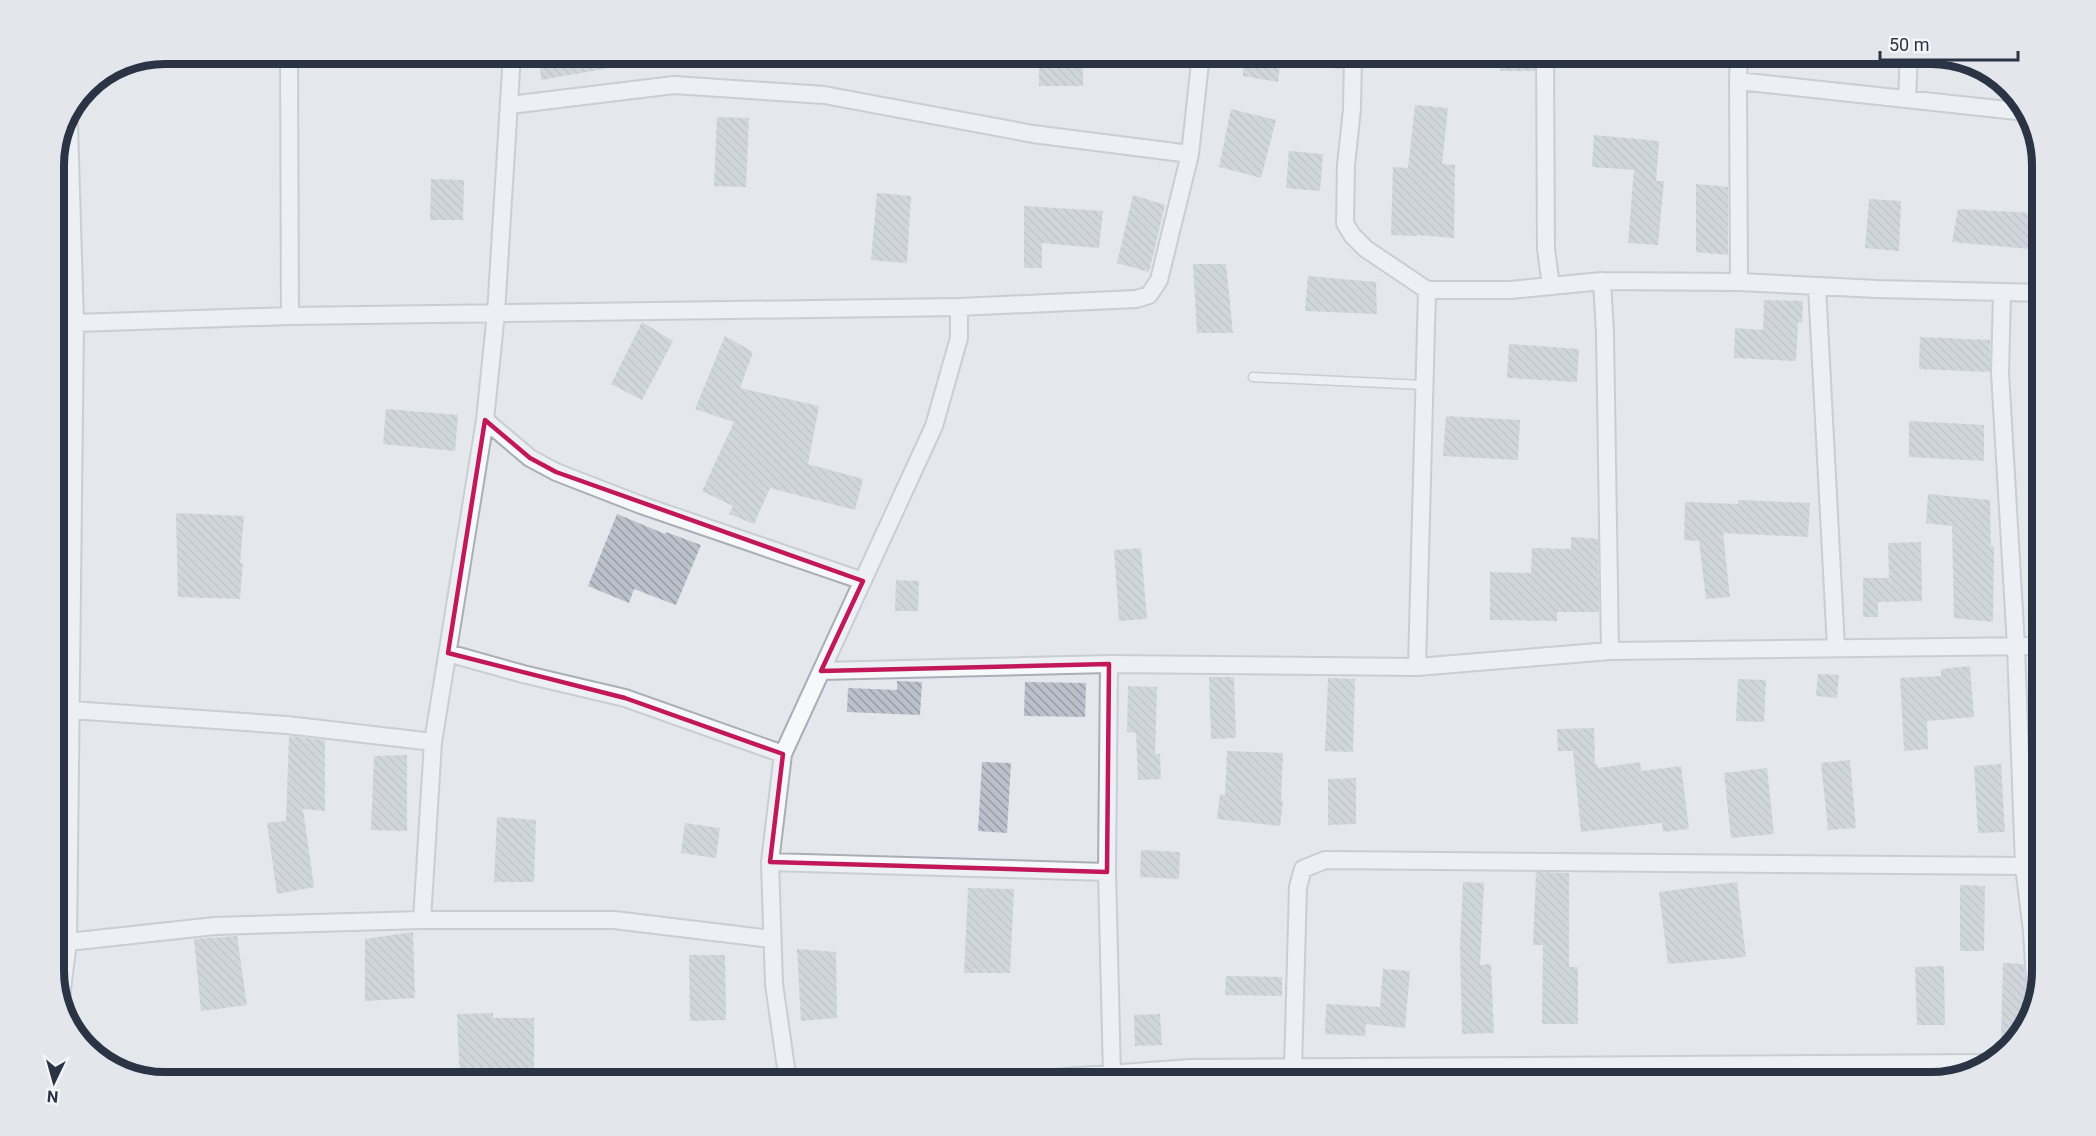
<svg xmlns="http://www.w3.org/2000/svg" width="2096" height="1136" font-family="Roboto,sans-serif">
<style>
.building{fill:url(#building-back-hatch)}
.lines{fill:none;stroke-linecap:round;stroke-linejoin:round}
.lane-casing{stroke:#a9aeb7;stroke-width:11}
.street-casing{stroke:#a9aeb7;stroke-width:20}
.lane{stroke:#f7f8fa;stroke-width:8}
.street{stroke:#f7f8fa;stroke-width:16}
.marked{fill:none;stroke:#c2185b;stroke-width:4.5;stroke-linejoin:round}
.rim{fill:none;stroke:#2b3445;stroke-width:8}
</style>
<defs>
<pattern id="building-back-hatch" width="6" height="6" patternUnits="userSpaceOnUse" patternTransform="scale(1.5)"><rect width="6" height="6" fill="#bbc0ca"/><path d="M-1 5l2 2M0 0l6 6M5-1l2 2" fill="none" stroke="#989da6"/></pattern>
</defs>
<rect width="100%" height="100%" fill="#e4e7ec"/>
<path class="building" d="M539 54H613L615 67 541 80Z
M1243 54H1281L1278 82 1243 76Z
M1297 54H1342V69L1297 65Z
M1504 54H1534L1535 71H1500Z
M1039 58 1083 59V86H1039Z
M1415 105 1448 108 1442 164 1455 165 1454 238 1417 235V236L1391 235 1393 167 1408 168Z
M1231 109 1276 120 1261 178 1219 167Z
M717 117 749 118 746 187 714 186Z
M1594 135 1659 141 1656 181H1664L1658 245 1628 243 1634 170 1592 167Z
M1289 151 1323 154 1320 191 1286 188Z
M431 179 464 180 463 220H430Z
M1696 184 1728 187V255L1696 252Z
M877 193 911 196 907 263 871 260Z
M1133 195 1165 205 1149 272 1117 263Z
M1869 199 1901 201 1899 251 1865 248Z
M1024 206 1103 211 1099 248 1042 243V268H1024Z
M1958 209 2034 213 2030 249 1952 242Z
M1193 264H1226L1233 333H1197Z
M1308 276 1376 282 1377 314 1305 311Z
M1764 300 1803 301 1802 323 1798 322 1796 361 1734 358 1735 328 1763 330Z
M642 322 673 341 642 400 611 384Z
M725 336 753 352 740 388 819 406 808 464 863 479 855 510 770 488 754 524 729 514 733 506 702 491 734 422 695 409Z
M1920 337 1990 340V372L1919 369Z
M1509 344 1579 349 1577 382 1507 378Z
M386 409 458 415 455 451 383 444Z
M1446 416 1520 420 1518 460 1443 456Z
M1909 421 1984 425V461L1909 457Z
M1928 494 1990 500 1991 546H1994L1993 622 1954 618 1952 526 1926 523Z
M1738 500 1810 503 1808 537 1723 533 1730 597 1706 599 1699 541 1684 540 1685 502 1738 504Z
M176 513 244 516 240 563H243L240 599 178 597Z
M617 514 665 534 666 532 701 545 676 605 634 589 629 603 588 586Z
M1571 537 1598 539 1599 612H1557V621L1490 620V572L1531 573 1532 548 1571 549Z
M1921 542 1922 601 1878 602V617H1863V578H1889L1888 543Z
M1141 548 1147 619 1119 621 1114 550Z
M896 580 919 581 918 611H895Z
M1970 666 1974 717 1927 721 1928 749 1904 751 1900 678 1941 676V669Z
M1818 674 1839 675 1837 698 1816 696Z
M1209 677H1234L1236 738 1211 739Z
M1328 678 1355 679 1353 752 1325 751Z
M1738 679 1766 680 1764 722 1736 721Z
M897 681 922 682 920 715 847 712 848 688 897 690Z
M1025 682 1086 683 1085 717 1024 716Z
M1128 686 1157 687 1155 754H1160L1161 779 1138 780 1136 733 1127 732Z
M1594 728 1595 764H1597L1598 768 1640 762 1641 771 1681 766 1689 829 1663 832 1662 823 1581 832 1573 751H1558L1557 729Z
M289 736 325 740V811L303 809 314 887 277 894 267 823 286 821Z
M1227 751 1283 753 1281 801H1283L1280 826 1217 819 1220 794 1225 795Z
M407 755V831L371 830 374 756Z
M1850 760 1856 828 1828 830 1821 763Z
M982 762 1011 763 1007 833 978 831Z
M2001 764 2005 832 1978 833 1974 766Z
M1767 768 1774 834 1731 838 1724 773Z
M1356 778V824L1328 825V779Z
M497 817 536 820 534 882H494Z
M685 823 720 828 716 858 681 853Z
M1141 850 1180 852 1179 879 1140 877Z
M1536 872 1569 873V967H1578V1024H1542L1543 945H1533Z
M1463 882 1484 883 1480 965 1491 964 1494 1033 1462 1034 1460 947Z
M1737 882 1746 957 1668 964 1659 892Z
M1960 885 1985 886 1984 951H1960Z
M968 888 1014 889 1010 973H964Z
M413 932 415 998 365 1001V939Z
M237 936 247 1005 201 1011 194 939Z
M797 949 836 952 837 1018 801 1021Z
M689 955H725L726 1020 690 1021Z
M2003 963 2024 964 2026 997 2028 1002 2033 1006 2030 1020 2014 1038 2001 1037Z
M1944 966 1945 1025H1917L1915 967Z
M1383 969 1410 971 1405 1028 1366 1024 1365 1036 1325 1034 1326 1004 1380 1007Z
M1226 976 1282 977V996L1225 995Z
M493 1013V1018H534V1082H460L457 1014Z
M1160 1014 1162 1045 1135 1046 1134 1015Z"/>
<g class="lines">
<defs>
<path id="lane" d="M1253 377 1424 385"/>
<path id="street" d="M289 54 290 316
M1353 54 1352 109 1346 165 1345 223 1352 235 1366 249 1427 290H1510L1602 281 1739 282 1877 289 2042 293
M1545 54 1546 249 1551 286
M1739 54 1738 81 1739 282
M1738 81 2026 112
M1907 99 1909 54
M510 105 674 85 824 95 1033 134 1190 154
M1602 281 1605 333 1610 651
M1817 286 1836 648
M2002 293 2000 373 2016 646 2024 866 2032 931 2036 996
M75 323 290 316 959 307 1136 299 1149 295 1159 280 1190 154 1201 54
M485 420 530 458 556 472 641 505 863 581
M448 653 523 674 625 698 783 754
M1109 664 1107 872 1112 1075
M1417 667 1427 290
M821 671 1109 664 1417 667 1610 651 2042 646
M71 710 287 725 433 742
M770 862 1107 872
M422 920 433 742 485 420 496 313 512 54
M68 942 215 926 422 920H614L771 939
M61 997 68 942 75 323 69 125
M1713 1065V1082
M1293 1068 1298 887 1303 869 1325 860 2024 866
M788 1082 774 984 770 862 783 754 934 426 959 338V307
M1001 1082 1190 1068 1990 1063"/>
</defs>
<use href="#lane" class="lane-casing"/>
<use href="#street" class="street-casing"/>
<use href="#lane" class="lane"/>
<use href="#street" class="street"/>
</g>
<path d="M0 0H2096V1136H0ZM485 420 530 458 556 472 863 581 821 671 1109 664 1107 872 770 862 783 754 625 698 448 653Z" fill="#e4e7ec" fill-opacity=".55" fill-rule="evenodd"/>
<path class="marked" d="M485 420 530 458 556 472 863 581 821 671 1109 664 1107 872 770 862 783 754 625 698 448 653Z"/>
<path d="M0 0H2096V1136H0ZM165 64H1931A101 101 0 0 1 2032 165V971A101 101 0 0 1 1931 1072H165A101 101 0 0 1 64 971V165A101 101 0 0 1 165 64Z" fill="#e4e6eb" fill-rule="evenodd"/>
<path class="rim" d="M165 64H1931A101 101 0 0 1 2032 165V971A101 101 0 0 1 1931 1072H165A101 101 0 0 1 64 971V165A101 101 0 0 1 165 64Z"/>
<g transform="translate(54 1082) rotate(185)" stroke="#f4f6f9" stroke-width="4.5" paint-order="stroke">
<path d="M0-4.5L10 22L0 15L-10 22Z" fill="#2b3445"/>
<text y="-9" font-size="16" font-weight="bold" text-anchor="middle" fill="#2b3445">N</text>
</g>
<path d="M1880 51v9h138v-9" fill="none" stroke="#2b3445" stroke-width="3"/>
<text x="1889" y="51" font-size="18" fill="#2b3445" stroke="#f4f6f9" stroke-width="4.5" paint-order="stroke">50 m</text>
</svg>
